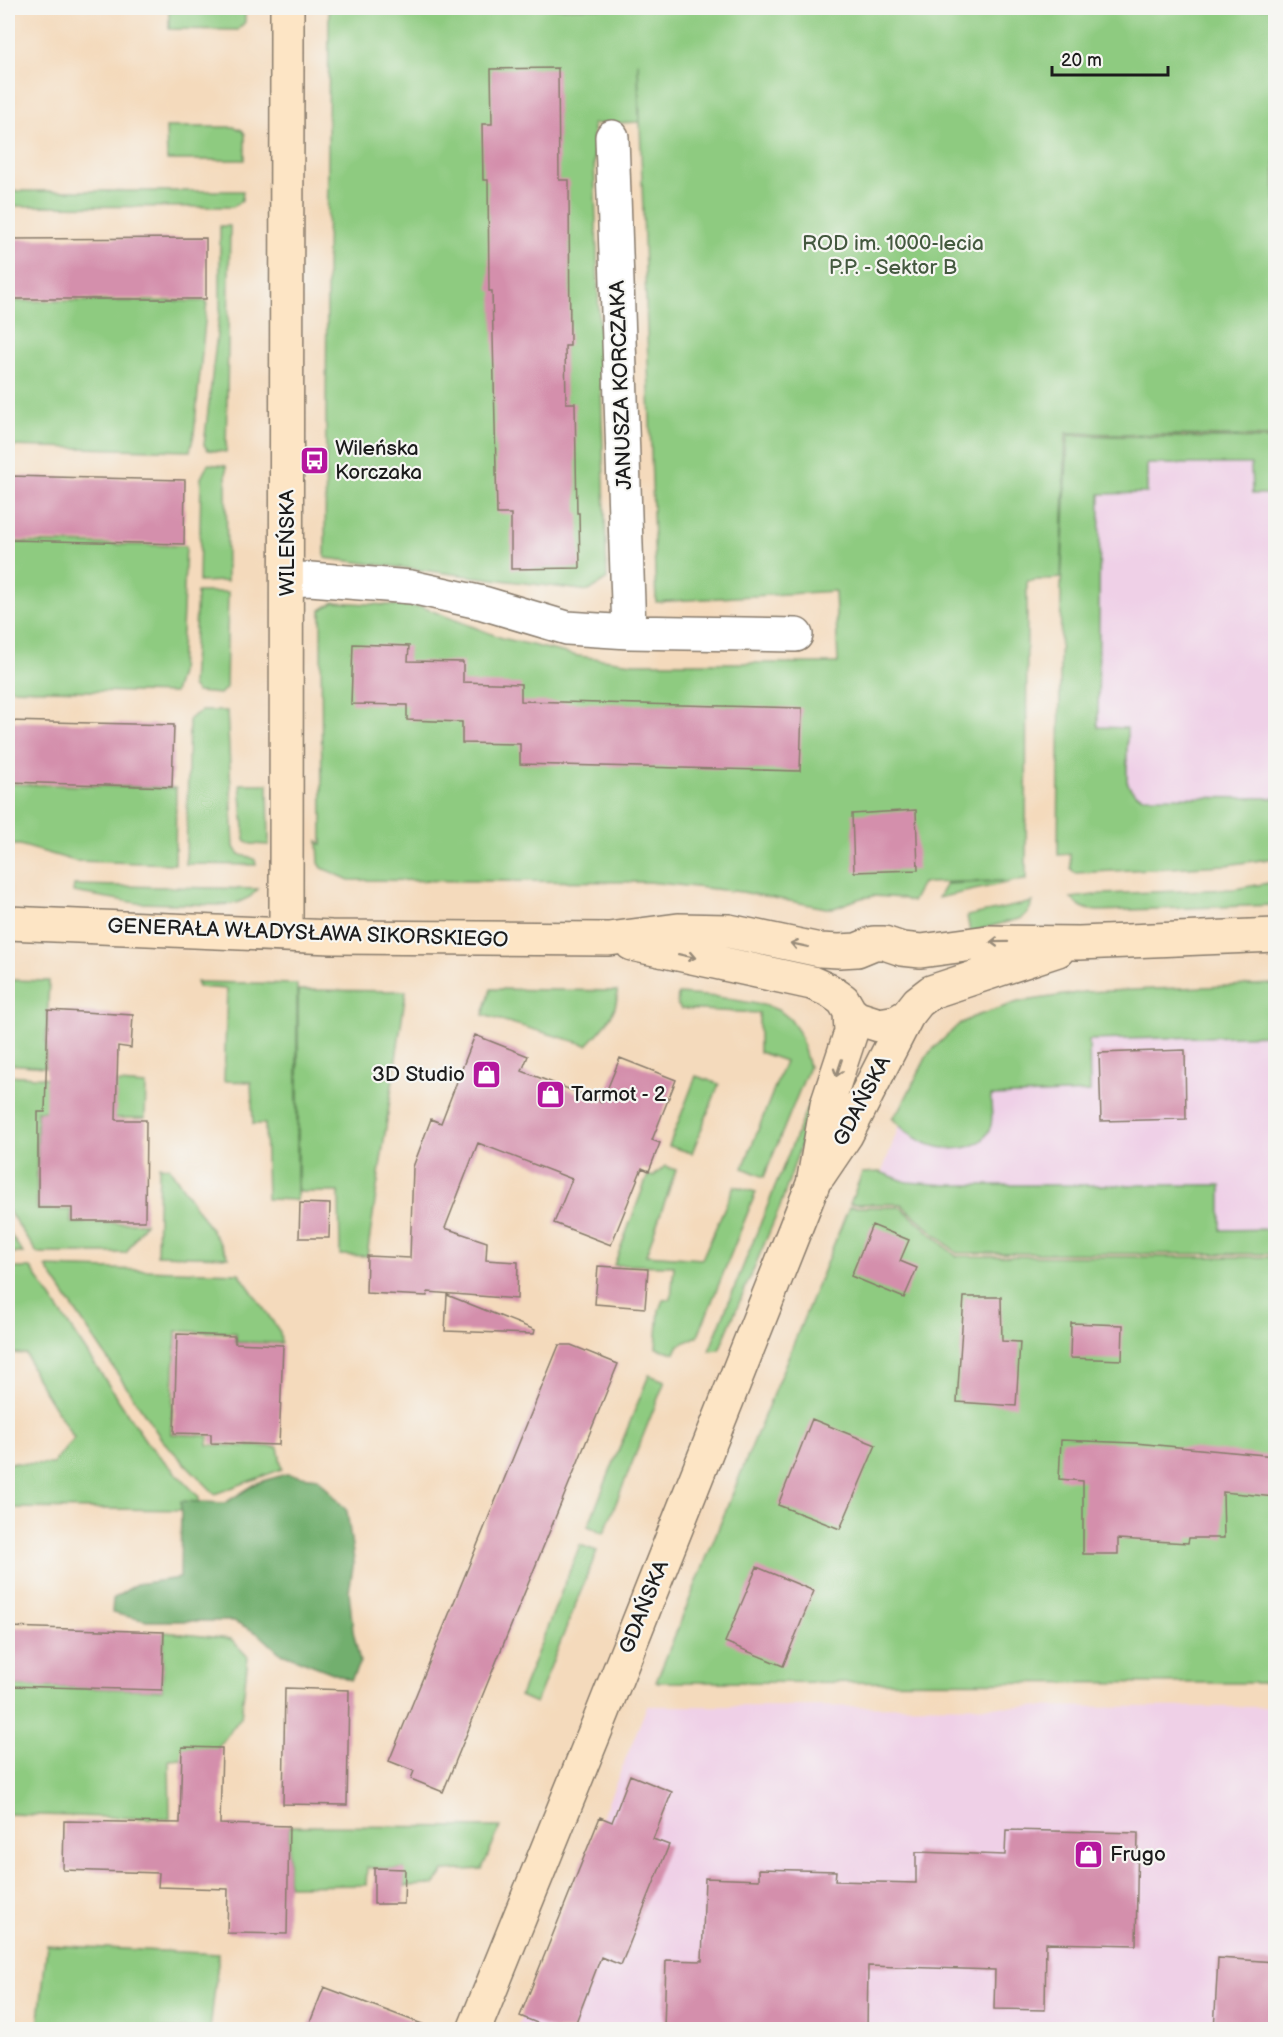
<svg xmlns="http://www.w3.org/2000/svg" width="1283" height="2037" font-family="'Balsamiq Sans',sans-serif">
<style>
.built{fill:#efd0e7}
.green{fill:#8ecb80;stroke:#55744e;stroke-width:1.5}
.forest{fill:#72af6e;stroke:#476645;stroke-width:1.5}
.building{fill:#d48fac}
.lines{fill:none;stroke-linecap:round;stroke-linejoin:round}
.street-casing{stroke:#887b6c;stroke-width:36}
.secondary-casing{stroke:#887b6c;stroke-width:36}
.street{stroke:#fff;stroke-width:33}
.secondary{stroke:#fde5c5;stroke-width:33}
.oneway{stroke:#988b79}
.labels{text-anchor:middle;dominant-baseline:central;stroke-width:4.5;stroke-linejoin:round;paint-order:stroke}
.park-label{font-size:21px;fill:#44593f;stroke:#f6f6f2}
.street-label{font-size:21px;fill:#1c1c1c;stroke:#f6f6f2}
.poi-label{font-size:21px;fill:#1c1c1c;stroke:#f6f6f2;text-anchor:start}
</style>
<rect width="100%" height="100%" fill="#f6f6f2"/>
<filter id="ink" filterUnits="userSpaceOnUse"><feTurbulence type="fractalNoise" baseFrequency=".0167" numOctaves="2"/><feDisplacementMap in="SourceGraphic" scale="12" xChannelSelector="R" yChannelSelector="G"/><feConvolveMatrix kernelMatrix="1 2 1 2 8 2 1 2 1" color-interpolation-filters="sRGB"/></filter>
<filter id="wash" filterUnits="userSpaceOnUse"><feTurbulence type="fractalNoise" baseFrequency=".008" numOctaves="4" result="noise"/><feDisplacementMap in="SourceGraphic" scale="24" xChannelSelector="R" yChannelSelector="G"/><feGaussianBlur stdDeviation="1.35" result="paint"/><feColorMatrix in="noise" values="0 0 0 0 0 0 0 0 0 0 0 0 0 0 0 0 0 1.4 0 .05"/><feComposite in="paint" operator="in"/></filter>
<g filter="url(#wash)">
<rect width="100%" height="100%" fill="#f4dabc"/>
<path class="built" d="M1073 443 1275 444V851L1063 853Z
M1275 990V1250L879 1180 903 1115 931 1060Z
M647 1706 1275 1707V2029L516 2030Z"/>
<path class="green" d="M169 8H245V22L238 30 169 29Z
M329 8H1275V437L1066 433 1061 578 1027 581 1026 880 1015 881 938 898 946 884 1004 881 922 883 912 902 902 898 874 896 861 898 834 908H826L742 892 649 882 349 880 322 868 319 863 318 841 322 845 321 610 334 602 422 607 502 638 578 656 633 663H838L835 591 656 602 638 62 639 122 593 124 607 579 589 591 325 558Z
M166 127H234L242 130 245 134V160H167Z
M8 191H243L242 200 233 207 8 206Z
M220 226H230L226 452 208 450 204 445 220 308Z
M8 301H207L194 434 190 451 8 446Z
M1068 435 1275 439V494H1252L1251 464H1147V493L1100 494 1098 727 1127 728V781C1131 791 1134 794 1144 797L1275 798V858L1226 865 1075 873 1071 869 1070 854 1058 855 1061 588Z
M208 464 226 466 227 581 199 582 201 478Z
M8 542 186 546 180 673 174 693 8 689Z
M197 592H228L226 688 220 694 197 692 192 686Z
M201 711H227L234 847C241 861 246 852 255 860L256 865 186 864 189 719Z
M8 784 176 788 175 864 75 861 20 845H8Z
M240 784H268L269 845 251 844 245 840Z
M1275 882V905L1098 911C1086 910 1079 907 1071 898L1102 894 1234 889Z
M74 885 258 889 250 897 237 903 223 905 137 903 73 892Z
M1033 902 1028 912 1022 918 970 932 967 916Z
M8 980 49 981 45 1067 8 1064Z
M196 982 297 984V1200L267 1199 265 1124H253L251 1082 224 1081 227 989 198 987Z
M1275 984V1035L1089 1040 1090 1092 991 1096C990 1105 994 1119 990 1128 981 1154 941 1152 921 1141 909 1135 901 1127 892 1118L901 1107 928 1054 958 1025 973 1017 1018 1002 1084 992Z
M491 989 617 991C619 1012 601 1031 587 1045L483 1015Z
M298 990 406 991 367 1256 340 1255 339 1192H298Z
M678 994 718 997 768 1006 780 1011 790 1019 799 1032 809 1067 764 1177 743 1168 785 1061 759 1052V1013L681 1009 677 1004Z
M8 1075 146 1085 145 1118H97V1110L37 1111V1209L71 1210V1223H145L126 1253H37L8 1210Z
M696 1076 719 1084 692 1153 669 1146Z
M819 1078 822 1081 780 1207 719 1350 709 1351Z
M159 1166 169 1167 229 1257 157 1255Z
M665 1166 676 1170 646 1255 702 1259 734 1186 756 1192 698 1336 679 1345 675 1353 656 1348 659 1310 663 1300 671 1299 674 1266 614 1265 648 1175 653 1177Z
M880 1172 907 1182 948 1185H1221V1230L1275 1229V1254L957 1253 901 1204H850L862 1173Z
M849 1207H901L956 1256 1275 1257V1683L656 1682Z
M8 1231 23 1253H8Z
M46 1267 239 1273 280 1332 281 1343 236 1342V1333L176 1331 171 1434 209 1436 208 1445 278 1447 282 1469 215 1494 162 1440Z
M8 1268H31L147 1443 199 1497 198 1510 8 1508V1463L53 1464 74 1438 35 1376 26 1354 8 1353Z
M649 1375 665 1381 604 1533 588 1526Z
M580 1545 597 1551 536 1703 520 1696Z
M164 1632 231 1639 248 1657 241 1717 211 1757 169 1760 170 1819 8 1814V1686L162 1690Z
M289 1826 500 1827 482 1869 444 1871 434 1885 404 1886V1869L367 1868 366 1885 288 1886Z
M47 1945 219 1954 210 2029H38Z"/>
<path class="forest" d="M286 1474 318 1478 347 1511 354 1561 349 1591 353 1631 360 1662 351 1680 279 1652 259 1634 234 1621H147L112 1613 113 1599 136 1584 180 1578 181 1501 225 1503 257 1483Z"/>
<g id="blocks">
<path class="building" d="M558 68 559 180H569L570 346H565L566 403H575L577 513H579L580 568 511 569V514H497L492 291H489L488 180H483L482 124H492L491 69Z
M206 238V299H8V239Z
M8 476 185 480 184 544 8 540Z
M353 644 409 646 408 661 463 662V682L521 684V701L802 708 800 771 520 764V744L462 743V722L407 720V705L351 704Z
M8 721 174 725 172 787 8 782Z
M916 810 918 870 854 872 852 814Z
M48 1010 133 1015 131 1048 118 1046 116 1120H146L145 1221H72V1208H38V1112H45Z
M475 1035 528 1056 522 1071 602 1102 620 1058 676 1080 652 1140 660 1143 649 1171 642 1168 611 1245 554 1223 572 1179 478 1143 445 1228 487 1242 486 1260 518 1262 517 1299 428 1292 427 1296 366 1293 367 1256 410 1258 413 1167 431 1119 441 1123Z
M1185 1050 1186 1119 1101 1121 1099 1053Z
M300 1203 330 1204 329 1238H299Z
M872 1225 909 1240 900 1261 917 1268 904 1298 851 1276Z
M598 1266 648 1269 645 1308 595 1304Z
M447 1295 535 1330 534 1334 445 1331Z
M964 1297H1001L1002 1341 1020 1342 1016 1406 957 1402Z
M1071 1323 1123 1325 1122 1360 1070 1358Z
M177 1334 235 1336V1343L283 1345 279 1445 211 1443V1434L174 1433Z
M559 1345H571L618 1364 443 1792 411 1779 414 1771 389 1761Z
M812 1419 876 1445 840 1529 778 1505Z
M1061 1440 1135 1443 1275 1456V1497L1223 1492 1224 1538H1189L1188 1543 1118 1539V1554H1083V1481L1059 1479Z
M757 1567 814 1591 783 1666 725 1642Z
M8 1627 164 1632 162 1690 8 1686Z
M285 1688 349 1690 347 1805 283 1804Z
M182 1747 222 1748 220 1824 289 1826 287 1934 227 1933 228 1889 158 1887 159 1873 63 1870 64 1821 180 1823Z
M630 1775 672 1792 653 1839 669 1845 621 1965 601 1957 573 2030H554L520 2016 600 1817 612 1822Z
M1006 1830 1138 1833 1136 1945 1046 1943 1045 2010 994 2009 995 1970 868 1966 867 2030H664L666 1960 702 1961 705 1878 759 1880V1869L836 1871 835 1881 916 1883V1852L1005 1855Z
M374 1868 405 1869 404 1904H374Z
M1218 1958 1275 1962V2030H1214Z
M324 1987 430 2027 429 2030H307Z"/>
</g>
</g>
<g filter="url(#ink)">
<use href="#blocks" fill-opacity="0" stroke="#887b6c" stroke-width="1.5"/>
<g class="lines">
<defs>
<path id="street" d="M612 137 629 632
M287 580 310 579 411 587 483 603 567 628 629 632 796 635"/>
<path id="secondary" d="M8 923 331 937 609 939 678 930 729 931 820 950 839 951 857 950 874 943H884L902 949 921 951 988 942 1079 943 1276 935
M286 935 287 8
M632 944 812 983 830 991 843 1000 850 1012 857 1018 879 1025 897 1022 907 1016 918 1002 931 992 1058 950
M819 1175 846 1135 907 1016
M474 2030 603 1712 813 1184 827 1105 851 1032 850 1012"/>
</defs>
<use href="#street" class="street-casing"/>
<use href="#secondary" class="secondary-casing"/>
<use href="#street" class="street"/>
<use href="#secondary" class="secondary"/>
</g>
<defs><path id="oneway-shaft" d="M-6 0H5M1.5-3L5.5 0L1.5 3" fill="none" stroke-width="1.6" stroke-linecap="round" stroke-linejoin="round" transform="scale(1.5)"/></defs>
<g class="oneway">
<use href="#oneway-shaft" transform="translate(999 942) rotate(179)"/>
<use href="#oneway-shaft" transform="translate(799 945) rotate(-168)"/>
<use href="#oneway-shaft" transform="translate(687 956) rotate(12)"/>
<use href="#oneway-shaft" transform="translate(839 1068) rotate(108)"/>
</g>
</g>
<defs>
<symbol id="bus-square" viewBox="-11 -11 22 22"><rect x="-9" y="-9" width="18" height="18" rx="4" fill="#b5179e" stroke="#f6f6f2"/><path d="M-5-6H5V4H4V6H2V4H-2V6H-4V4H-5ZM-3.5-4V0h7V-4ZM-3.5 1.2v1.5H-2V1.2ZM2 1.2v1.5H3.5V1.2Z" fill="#fff"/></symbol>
<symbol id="shop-square" viewBox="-11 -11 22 22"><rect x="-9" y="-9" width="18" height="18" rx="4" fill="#b5179e" stroke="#f6f6f2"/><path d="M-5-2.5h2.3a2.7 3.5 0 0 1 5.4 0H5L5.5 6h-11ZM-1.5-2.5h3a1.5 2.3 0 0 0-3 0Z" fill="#fff"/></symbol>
</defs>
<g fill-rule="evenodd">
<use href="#bus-square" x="298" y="444" width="33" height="33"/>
<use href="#shop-square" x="470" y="1058" width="33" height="33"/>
<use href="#shop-square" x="534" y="1078" width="33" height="33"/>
<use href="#shop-square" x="1072" y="1838" width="33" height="33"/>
</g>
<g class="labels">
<g class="park-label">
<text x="893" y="243">ROD im. 1000-lecia<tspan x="893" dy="24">P.P. - Sektor B</tspan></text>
</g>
<g class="street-label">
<text transform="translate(621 385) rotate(-92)">JANUSZA KORCZAKA</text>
<text transform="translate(287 543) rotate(-90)">WILEŃSKA</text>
<text transform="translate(308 933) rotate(2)">GENERAŁA WŁADYSŁAWA SIKORSKIEGO</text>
<text transform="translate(862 1101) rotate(-62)">GDAŃSKA</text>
<text transform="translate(644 1607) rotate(-68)">GDAŃSKA</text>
</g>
<g class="poi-label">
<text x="335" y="448">Wileńska<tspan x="335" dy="24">Korczaka</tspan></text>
<text x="465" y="1074" text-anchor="end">3D Studio</text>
<text x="571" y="1094">Tarmot - 2</text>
<text x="1110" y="1854">Frugo</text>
</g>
</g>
<rect width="1283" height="2037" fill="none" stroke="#f6f6f2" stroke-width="30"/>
<path d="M1052 66v9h116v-9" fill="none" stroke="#1c1c1c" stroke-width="3"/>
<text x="1061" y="66" font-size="18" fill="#1c1c1c" stroke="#f6f6f2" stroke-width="4.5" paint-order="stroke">20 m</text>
</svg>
